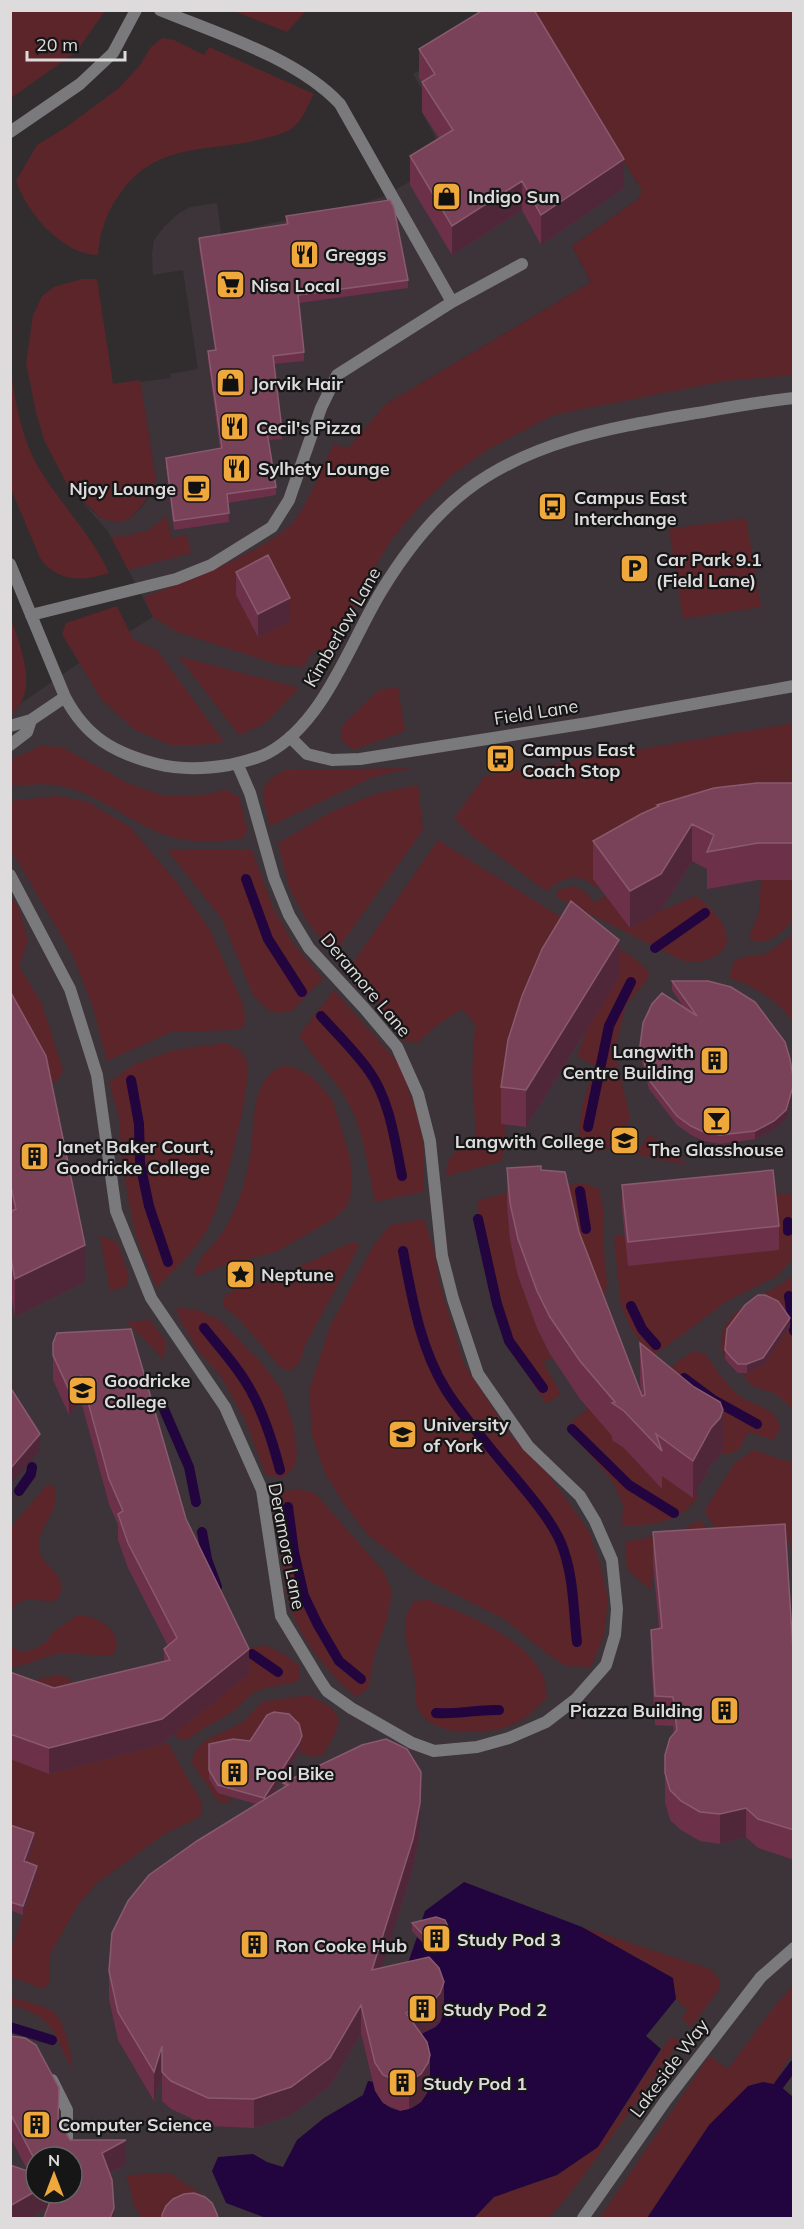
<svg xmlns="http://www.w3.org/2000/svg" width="804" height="2229" font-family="Mulish,sans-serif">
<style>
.built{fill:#3d343a;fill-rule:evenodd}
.green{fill:#5b252a}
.water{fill:#22053f}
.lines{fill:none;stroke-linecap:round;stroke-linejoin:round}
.stream{stroke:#22053f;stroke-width:10}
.lane{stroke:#7a797b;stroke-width:12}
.street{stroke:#7a797b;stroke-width:12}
.wall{fill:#6d3049;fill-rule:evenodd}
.shaded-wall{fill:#502738}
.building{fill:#794259;stroke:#895a6d;stroke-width:1.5}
.labels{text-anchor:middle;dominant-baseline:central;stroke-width:4.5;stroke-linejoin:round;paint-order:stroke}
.poi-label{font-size:18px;font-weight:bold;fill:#dddbdc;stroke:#171617;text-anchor:start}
.street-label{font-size:18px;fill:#dddbdc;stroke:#171617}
</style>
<rect width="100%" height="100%" fill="#312d2f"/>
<path class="built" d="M521 11H528L642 190 638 199 572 246 591 282 388 403 793 330V2218H11L10 711 85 659 153 617 108 531 80 500 102 519 131 518 144 504 153 492 156 479 140 382 171 378 170 374 198 369 183 270 153 275 152 254 154 240 164 227 179 213 191 207 217 203 221 234 360 204 385 196 447 160 421 110 430 104 413 74ZM36 2157H72V2193H36Z"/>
<path class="green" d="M11 10H105V11L76 52 11 98Z
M234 11H306L287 32Z
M528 11H793V375L724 381 553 415 487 450 452 475 419 507 392 539 374 568 346 623 324 657 314 650 303 667 279 665 177 632 153 617 144 597C180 583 277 548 297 517 312 495 322 468 334 444L348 448 386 404 591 282 572 246 638 199 642 190Z
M162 38 174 40 204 55 209 47 314 94C308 104 303 121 292 128 283 135 269 137 258 140 206 152 157 143 122 191 108 209 99 232 98 255 63 255 27 213 16 181L37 145 65 128 119 88 140 65 151 47Z
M82 279H97L113 384 140 380 156 479 153 492 131 518 120 522 102 519 69 488 44 440 36 412 26 363 33 315 42 296 54 287Z
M10 362C14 396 20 434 37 465 59 503 91 533 109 573 83 582 57 582 40 558L11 489Z
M167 516 171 538 187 535 191 553 128 570 111 537 126 536 149 530Z
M746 518 761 607 683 619 669 529Z
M117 606 133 639 157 650 224 742 198 745H171L135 730 101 699 62 634 66 623Z
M11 618C19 644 41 693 11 713Z
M178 656 299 688 264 724 239 735Z
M398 687 405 731 353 750 342 741V726L379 690Z
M793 723V819L712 826 674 837 597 881 598 886 596 888C580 871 562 877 546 891L472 836 454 818 485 776Z
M40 746 62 747 129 784 163 795H202L226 790 239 797 247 830 244 838C215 844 179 843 153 830 123 816 98 796 66 787 48 782 28 785 11 786V760Z
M412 768 373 777 270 826C263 798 254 785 285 770Z
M418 785 423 830 334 954 308 923 289 887 278 843 331 812 375 794Z
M57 796 88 802 130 827 176 881 210 930 242 1002 245 1016 244 1027 234 1030 171 1032 107 1061 93 1007 72 954 11 850V801Z
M438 840 546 908 630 955 647 969 649 975 647 980 626 1005 616 1044 618 1069 630 1115 627 1129 619 1140 608 1149 591 1152 583 1148 580 1142 579 1129 583 1102 595 1066 577 1056 589 1025 506 1124 502 1161 447 1176C443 1156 460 1149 475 1140 476 1123 474 1108 473 1092 471 1069 474 1046 475 1024L462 1009 436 1026 417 1043 404 1041 379 1004 352 976 350 967Z
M169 849 252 850 273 908 293 943 323 979 292 1011 277 1013 267 1009 253 995 222 919 168 851Z
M761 880H793L794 919C780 933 772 946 751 940L749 937 759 912Z
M574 886 587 893 594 903 605 896 611 901 630 928 665 909 696 896C716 910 747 945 709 959 699 963 691 963 681 960L558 898 557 890Z
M10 896 19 909 28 940 19 966 42 1004 63 1070 58 1080 43 1086 11 1022Z
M793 934V1023C784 1006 763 993 746 984 739 981 734 982 729 976L734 961 743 957 766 954Z
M334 990 400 1065 416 1111 423 1142V1192L375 1202C367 1165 364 1128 344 1095 330 1074 312 1057 299 1035Z
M225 1043C235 1047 241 1050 246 1059 255 1078 222 1203 210 1224 197 1249 176 1269 156 1287L136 1236 130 1209 122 1163 119 1118 109 1082 135 1064 174 1050Z
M287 1066 296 1068 311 1076 332 1099 350 1156 352 1188 348 1205 335 1218 276 1252 224 1265 200 1275H194C198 1257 208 1251 219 1237 226 1228 232 1215 237 1205 243 1189 248 1169 251 1151 254 1124 251 1071 287 1066Z
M649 1134 687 1165 636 1154Z
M586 1184 599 1189 604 1212V1252L607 1284 604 1296 593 1307 507 1206C511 1260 527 1309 552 1358L543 1362 561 1394 546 1404C530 1379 513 1355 502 1328 485 1287 482 1244 477 1201 512 1190 549 1185 586 1184Z
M773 1193 793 1194 792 1259 777 1276 727 1301 663 1349 655 1353H649L631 1329 621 1306 614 1237 621 1234 625 1237Z
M424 1219 434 1250 440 1285 464 1364 511 1436 549 1475 588 1530 600 1563 608 1600 604 1635 591 1667 566 1666 553 1658 504 1619 423 1578 368 1535 344 1504 325 1473 312 1435 309 1391 330 1326 373 1246 390 1225Z
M100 1236 117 1242 129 1276 126 1287 110 1291Z
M352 1242 359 1244 354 1256 306 1343 300 1361 292 1370 281 1368 241 1321 223 1306 225 1295 237 1289 278 1277Z
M793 1275V1411C788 1404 778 1394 770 1392 760 1389 750 1387 744 1377L747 1373 763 1366 785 1334V1320L727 1337 725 1359C706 1311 766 1299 793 1275Z
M176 1307 201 1311 220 1320 260 1361 282 1390 293 1424 297 1452 295 1466 283 1478 266 1475 244 1418 220 1375 198 1351 180 1320Z
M150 1320 167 1343 163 1359 127 1322Z
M694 1351 705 1354C715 1367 723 1381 735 1392 751 1408 778 1404 780 1430L773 1440 748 1432 739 1450 729 1454 721 1453 723 1447 654 1387 678 1361Z
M588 1408 624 1448 687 1494 692 1495 696 1492 698 1497C681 1523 650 1525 622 1526L623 1505 614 1483 567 1427Z
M753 1450 793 1463V1584L790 1540 748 1547 715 1529 705 1512 707 1506 734 1464Z
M46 1486H54C62 1514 36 1525 39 1549 41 1562 51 1567 58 1576 60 1580 61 1585 62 1590L57 1600C40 1604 23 1592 11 1610V1527Z
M300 1489 316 1494 384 1572 392 1592 387 1620 375 1653 368 1688 357 1697C331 1678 295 1632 288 1600 281 1567 279 1532 274 1498L284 1491Z
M699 1520 705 1526 711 1549 653 1555 652 1591 627 1569 625 1542 681 1531Z
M429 1600C467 1614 528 1638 544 1679 546 1684 546 1691 547 1697 537 1709 526 1719 511 1725 487 1735 437 1737 420 1713 413 1702 417 1692 415 1681 412 1661 403 1638 406 1617 407 1612 411 1606 414 1601Z
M78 1615C97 1616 126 1631 114 1654 97 1658 83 1653 66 1653 47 1653 30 1666 11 1667V1647L22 1652 34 1649 46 1642 54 1631Z
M267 1646 286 1655 300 1667 299 1680C284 1687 268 1684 253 1693 246 1698 240 1707 232 1712 217 1722 202 1727 188 1740L179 1739 171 1731 239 1655 252 1647Z
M57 1675 70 1678 79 1708 25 1686 39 1679Z
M308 1695 331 1707 339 1719 336 1732 323 1755 313 1757 299 1752 302 1745 283 1764 287 1774 258 1789 212 1760C205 1779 213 1794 233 1799L224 1803 218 1801 192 1763 194 1752 206 1740 243 1722 262 1702Z
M168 1743 202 1803 201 1816 163 1835 97 1883 78 1905 50 1954V1981L43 1989 11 1977V1950L37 1875 24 1870 11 1833 10 1759 49 1774Z
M582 1927 710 1969 720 1980 718 1991 691 2027 681 2017 688 2011 676 1999 673 1978Z
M793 1986V2052L774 2084 763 2082 748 2086 709 2125 647 2218H600L709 2056 728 2069 776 2004Z
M11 1997C23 2001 39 2004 51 2010 65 2017 71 2055 73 2070 51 2032 58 2020 11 2004Z
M671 2036 680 2041 577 2185 549 2218H474L494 2197 557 2175 598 2147Z
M170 2173 208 2199 214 2208 165 2218H142L135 2208 126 2175Z"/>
<path class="water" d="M464 1882 582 1927 673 1978 676 1999 646 2036 661 2049 598 2147 557 2175 494 2197 474 2218H266L226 2203 212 2171 218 2157 253 2154 267 2162 283 2167 297 2140 324 2118 363 2095 368 2081 374 2082C378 2114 413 2121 428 2091L392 2010 440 2022 444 2006 395 2000 417 1937 434 1952 442 1951 419 1929 425 1911Z
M763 2082 779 2085 793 2097V2218H647L709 2125 748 2086Z"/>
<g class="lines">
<path class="stream" d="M246 879 268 939 302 992
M655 948 705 913
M321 1016C337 1034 355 1051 369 1071 390 1100 395 1142 402 1176
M131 1080 139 1124 140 1163 149 1206 168 1262
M588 1127 609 1026 631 982
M580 1191 586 1229
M478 1219 497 1304 509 1341 543 1388
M788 1231V1222
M403 1251C412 1298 420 1348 446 1390 458 1409 473 1427 487 1444 509 1472 548 1512 561 1543 574 1575 573 1608 577 1642
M789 1296 794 1331
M631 1306 642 1329 656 1345
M204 1328C220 1348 239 1368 251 1391 265 1416 273 1443 280 1470
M684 1378 712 1399 757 1424
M163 1407 189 1467 196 1502
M572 1429 629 1485 674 1513
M19 1491 31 1474 32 1467
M288 1507 294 1552 304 1596 318 1625 339 1661 361 1679
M202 1532 207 1559 217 1587
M252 1654 278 1672
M436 1713C457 1715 478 1709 499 1710
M10 2027 52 2040
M779 2085 794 2065"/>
<path class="lane" d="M10 132 80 84 113 53 136 10
M452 302 522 264
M31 615 176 579 211 565 272 527 289 500 321 408 337 375 452 302 340 104C297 58 218 34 160 10
M52 2080 67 2110V2138
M583 2218 666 2100 761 1977 794 1948"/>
<path class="street" d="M10 564 65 697C86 737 114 753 157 764 181 770 205 769 229 765 242 762 257 759 268 753 325 722 350 642 382 590 404 554 433 516 467 490 530 442 610 428 685 415 721 409 757 402 794 398
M10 726 31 720 65 697
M290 737 307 754 332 760 360 759 588 723 794 686
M10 745 27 732 31 720
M10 875 70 989 97 1075 116 1211 151 1298 225 1407 262 1490 281 1616 319 1679 327 1691 351 1708 412 1743 434 1751 477 1747 509 1738 546 1722 576 1699 606 1665 615 1635 617 1609 612 1560 595 1521 580 1496 528 1446 478 1374 453 1299 442 1256 430 1141 418 1094 397 1047 365 1009 309 948 289 915 274 878 250 793 237 763"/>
</g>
<path class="wall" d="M419 49 624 188 541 245 522 210 452 255 410 185V156L439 138 422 112V82L419 78Z
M286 216 408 280V288L299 303 304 352V361L274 364 282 430V439L268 440 276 487V495L228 503 229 522 174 530 166 467V458L220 449 208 360V351L215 350 199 247V238L286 224Z
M236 572 290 622 258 637 236 595Z
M794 783V880H758L707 889V869L692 861 661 911 630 928 593 879V841L657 807V805Z
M619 978 526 1127 501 1124V1087Z
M672 981 786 1119 774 1130 755 1139 720 1144 704 1141 691 1135 677 1125 649 1089 640 1055V1046L685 1009 672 990Z
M10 991 85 1282 15 1317 10 1290Z
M507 1168 541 1170 579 1232 641 1394 640 1380V1343L723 1447 720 1455 711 1465 693 1498 662 1476V1489L624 1448 612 1440V1436L580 1399 550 1354 537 1328 518 1276 510 1240 507 1205Z
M622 1185 779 1226V1250L628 1266 622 1209Z
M790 1327 763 1366 747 1373H738L731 1366 725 1359V1350Z
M57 1333 186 1519 249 1674 162 1744 49 1774 10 1759V1672L54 1688 164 1662V1649L168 1646 128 1568 118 1540V1525L109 1504 81 1401 69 1415 53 1380V1343Z
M653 1532 794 1666V1860L758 1848 746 1837 720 1844 700 1841 681 1830 670 1820 665 1802V1755L674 1733 673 1726 655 1725 651 1659V1630L659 1628 653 1562Z
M250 1741 302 1745 299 1752 272 1794 283 1788V1783L420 1832 413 1868 381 1968 444 2010 440 2022 435 2027 421 2034 430 2083 428 2091 421 2102 409 2109 400 2111 383 2103 375 2091 361 2033 330 2086 291 2115 254 2128 208 2126 171 2109 162 2101V2075L154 2101 118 2040 109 1999V1971L256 1804 218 1793 209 1779V1744Z
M10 1825 34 1842 27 1862 37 1875 23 1915 10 1910Z
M412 1923 449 1937 448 1945 442 1951 432 1953 412 1931Z
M10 2036 70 2140 126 2164 110 2173 114 2218 48 2208 30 2218H10L28 2171 10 2137ZM36 2157 72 2193H36Z"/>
<path class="shaded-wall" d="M624 159V188L541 245V215Z
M522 181V210L452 255V226Z
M290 598V622L258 637V614Z
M692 824V861L661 911 630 928V891Z
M619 940V978L526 1127V1090Z
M794 1083V1091L786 1119 774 1130 755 1139V1131Z
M85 1245V1282L15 1317V1279Z
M790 1318V1327L763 1366 747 1373V1364Z
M81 1376V1401L69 1415V1390Z
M723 1410V1447L720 1455 711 1465 693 1498V1461L711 1428Z
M40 1434V1450L10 1485V1469Z
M249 1649V1674L162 1744 49 1774V1748Z
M302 1736V1745L299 1752 264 1807V1798Z
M421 1772 420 1832 413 1868 372 1999V1970Z
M746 1808V1837L720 1844V1814Z
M34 1833V1842L24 1870V1861Z
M37 1866V1875L23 1915V1906Z
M449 1929 448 1945 442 1951 432 1953V1944Z
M444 1982V2010L440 2022 435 2027 406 2041V2013Z
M361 2005V2033L330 2086 291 2115 254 2128V2099Z
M162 2046V2075L154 2101V2072Z
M430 2055V2083L428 2091 421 2102 409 2109V2081Z
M126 2140V2164L102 2177V2153Z
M36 2191V2193H59V2202L30 2218H10V2206Z
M114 2208V2218H110Z"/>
<path class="building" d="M483 10H534L624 159 541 215 522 181 452 226 410 156 453 130 422 82 435 74 419 49Z
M390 200 394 208 408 280 298 295 304 352 273 356 282 430 267 432 276 487 227 494 229 513 174 521 166 458 222 448 208 351 216 350 199 238 288 224 286 216Z
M268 555 290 598 258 614 236 572Z
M757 783H794V843H758L707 852 714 835 692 824 661 874 630 891 593 841 641 814 659 806 657 805 714 788Z
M571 901 619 940 526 1090 501 1087 508 1040 522 996 542 949Z
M672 981H708L731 987 755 1002 785 1042 790 1059 794 1083 786 1110 774 1121 755 1131 720 1135 704 1132 691 1126 677 1116 649 1080 640 1046 643 1023 652 1004 662 993 697 1016Z
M10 991 46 1056 85 1245 15 1279 10 1253V1212L16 1209 10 1182Z
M541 1166V1170L565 1172 579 1232 642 1396 645 1395 640 1343 694 1387 720 1402 723 1410 720 1418 711 1428 693 1461 656 1434 662 1451 624 1411 612 1403 615 1402 580 1361 550 1317 537 1291 518 1239 510 1203 507 1168Z
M773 1170 779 1226 628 1242 622 1185Z
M758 1295H765L778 1301 790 1318 763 1358 747 1364H738L731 1357 725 1350 727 1329 745 1305Z
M131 1329 186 1519 249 1649 162 1719 49 1748 10 1734V1672L54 1688 170 1660 164 1649 177 1638 128 1543 118 1514 123 1511 109 1479 81 1376 69 1390 53 1355V1343L57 1333Z
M10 1387 40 1434 10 1469Z
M785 1524 794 1666V1830L758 1819 746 1808 720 1814 700 1812 681 1801 670 1790 665 1773V1755L670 1738 677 1730 673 1697 655 1696 651 1630 662 1628 653 1532Z
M274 1712 289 1714 299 1724 302 1736 299 1743 264 1798 218 1785 209 1770V1744L233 1739 250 1741 267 1715Z
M386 1739 407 1749 421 1772 420 1803 413 1839 372 1970 429 1957 439 1968 444 1982 440 1993 435 1999 406 2013 427 2042 430 2055 428 2063 421 2074 409 2081 400 2082 383 2075 375 2063 361 2005 330 2058 291 2087 254 2099 208 2098 171 2081 162 2072V2046L154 2072 118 2012 109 1971 112 1933 128 1901 149 1875 197 1841 288 1785 283 1783 362 1745Z
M10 1825 34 1833 24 1861 37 1866 23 1906 10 1902Z
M436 1917 445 1920 449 1929 448 1937 442 1942 432 1944 412 1923Z
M10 2036 25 2038 36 2045 59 2088 58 2118 70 2140H126L102 2153 112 2180 114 2208 110 2218H44L53 2193H72V2157H36V2162L10 2113Z
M10 2165 36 2174V2191L10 2206Z
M194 2193 205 2197 212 2203 217 2214 218 2218H162V2215L166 2206 173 2199 184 2194Z"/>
<defs>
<symbol id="shop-square" viewBox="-11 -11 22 22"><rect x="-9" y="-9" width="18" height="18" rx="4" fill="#eea83c" stroke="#171617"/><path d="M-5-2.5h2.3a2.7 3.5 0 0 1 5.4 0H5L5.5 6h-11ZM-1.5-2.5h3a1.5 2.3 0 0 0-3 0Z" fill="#111"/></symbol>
<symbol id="restaurant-square" viewBox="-11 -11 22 22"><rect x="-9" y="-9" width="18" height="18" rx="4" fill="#eea83c" stroke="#171617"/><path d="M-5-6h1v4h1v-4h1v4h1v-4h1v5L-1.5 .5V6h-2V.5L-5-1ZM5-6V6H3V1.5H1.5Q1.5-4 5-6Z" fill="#111"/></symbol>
<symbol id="supermarket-square" viewBox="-11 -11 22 22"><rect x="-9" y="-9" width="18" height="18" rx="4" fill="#eea83c" stroke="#171617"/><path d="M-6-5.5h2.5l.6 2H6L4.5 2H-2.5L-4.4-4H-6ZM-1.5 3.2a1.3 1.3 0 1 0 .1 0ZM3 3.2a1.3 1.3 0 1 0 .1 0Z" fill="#111"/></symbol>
<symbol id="cafe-square" viewBox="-11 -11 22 22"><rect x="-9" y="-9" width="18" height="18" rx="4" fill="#eea83c" stroke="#171617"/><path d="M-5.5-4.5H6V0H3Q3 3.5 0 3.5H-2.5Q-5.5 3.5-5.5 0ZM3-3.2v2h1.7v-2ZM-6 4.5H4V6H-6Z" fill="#111"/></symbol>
<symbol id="bus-square" viewBox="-11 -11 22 22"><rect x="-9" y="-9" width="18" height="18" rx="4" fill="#eea83c" stroke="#171617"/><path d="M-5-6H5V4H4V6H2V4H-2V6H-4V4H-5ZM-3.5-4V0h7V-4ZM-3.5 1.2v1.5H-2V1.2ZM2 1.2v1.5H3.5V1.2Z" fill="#111"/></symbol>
<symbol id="parking-square" viewBox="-11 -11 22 22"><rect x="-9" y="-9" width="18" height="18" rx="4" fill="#eea83c" stroke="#171617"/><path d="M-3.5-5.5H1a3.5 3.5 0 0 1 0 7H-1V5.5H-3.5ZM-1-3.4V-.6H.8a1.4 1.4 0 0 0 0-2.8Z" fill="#111"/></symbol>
<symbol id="building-square" viewBox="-11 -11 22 22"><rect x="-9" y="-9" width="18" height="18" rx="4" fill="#eea83c" stroke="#171617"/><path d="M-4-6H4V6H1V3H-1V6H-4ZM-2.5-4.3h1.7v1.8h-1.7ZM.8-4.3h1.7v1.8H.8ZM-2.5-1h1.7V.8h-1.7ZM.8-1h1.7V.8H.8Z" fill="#111"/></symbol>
<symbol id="bar-square" viewBox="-11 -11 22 22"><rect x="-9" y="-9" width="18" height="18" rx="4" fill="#eea83c" stroke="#171617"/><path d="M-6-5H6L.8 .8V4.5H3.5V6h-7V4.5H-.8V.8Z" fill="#111"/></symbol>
<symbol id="university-square" viewBox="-11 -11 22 22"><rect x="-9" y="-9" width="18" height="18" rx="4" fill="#eea83c" stroke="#171617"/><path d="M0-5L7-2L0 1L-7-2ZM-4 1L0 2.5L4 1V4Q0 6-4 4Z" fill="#111"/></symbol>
<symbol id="sight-square" viewBox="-11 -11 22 22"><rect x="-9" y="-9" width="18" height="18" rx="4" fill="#eea83c" stroke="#171617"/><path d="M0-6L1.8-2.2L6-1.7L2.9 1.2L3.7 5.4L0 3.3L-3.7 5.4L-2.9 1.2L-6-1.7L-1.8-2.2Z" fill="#111"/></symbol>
</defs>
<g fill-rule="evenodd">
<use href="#shop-square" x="430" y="180" width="33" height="33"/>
<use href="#restaurant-square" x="288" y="238" width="33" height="33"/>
<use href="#supermarket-square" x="214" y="268" width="33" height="33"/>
<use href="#shop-square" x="214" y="366" width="33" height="33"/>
<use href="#restaurant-square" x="218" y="410" width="33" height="33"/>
<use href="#restaurant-square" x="220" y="452" width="33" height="33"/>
<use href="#cafe-square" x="180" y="472" width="33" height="33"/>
<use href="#bus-square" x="536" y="490" width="33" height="33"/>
<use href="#parking-square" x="618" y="552" width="33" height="33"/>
<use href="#bus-square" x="484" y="742" width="33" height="33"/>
<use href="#building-square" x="698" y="1044" width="33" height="33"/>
<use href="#bar-square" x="700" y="1104" width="33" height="33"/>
<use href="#university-square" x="608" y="1124" width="33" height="33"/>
<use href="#building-square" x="18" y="1140" width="33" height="33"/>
<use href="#sight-square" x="224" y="1258" width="33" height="33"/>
<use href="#university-square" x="66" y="1374" width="33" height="33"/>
<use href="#university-square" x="386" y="1418" width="33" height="33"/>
<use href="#building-square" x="708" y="1694" width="33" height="33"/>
<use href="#building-square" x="218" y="1756" width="33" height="33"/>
<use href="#building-square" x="420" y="1922" width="33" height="33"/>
<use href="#building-square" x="238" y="1928" width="33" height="33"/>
<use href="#building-square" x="406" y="1992" width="33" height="33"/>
<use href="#building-square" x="386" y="2066" width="33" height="33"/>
<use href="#building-square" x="20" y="2108" width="33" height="33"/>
</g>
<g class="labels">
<g class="poi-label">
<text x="468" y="196">Indigo Sun</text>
<text x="325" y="254">Greggs</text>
<text x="251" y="285">Nisa Local</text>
<text x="252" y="383">Jorvik Hair</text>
<text x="256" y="427">Cecil's Pizza</text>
<text x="258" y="468">Sylhety Lounge</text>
<text x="176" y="488" text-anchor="end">Njoy Lounge</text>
<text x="574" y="497">Campus East<tspan x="574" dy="21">Interchange</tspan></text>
<text x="656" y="559">Car Park 9.1<tspan x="656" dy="21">(Field Lane)</tspan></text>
<text x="522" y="749">Campus East<tspan x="522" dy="21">Coach Stop</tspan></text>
<text x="694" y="1051" text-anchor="end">Langwith<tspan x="694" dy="21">Centre Building</tspan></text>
<text x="604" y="1141" text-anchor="end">Langwith College</text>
<text x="56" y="1146">Janet Baker Court,<tspan x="56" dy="21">Goodricke College</tspan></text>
<text x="716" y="1149" text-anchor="middle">The Glasshouse</text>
<text x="261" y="1274">Neptune</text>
<text x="104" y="1380">Goodricke<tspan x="104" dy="21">College</tspan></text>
<text x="423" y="1424">University<tspan x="423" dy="21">of York</tspan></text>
<text x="703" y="1710" text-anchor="end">Piazza Building</text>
<text x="255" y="1773">Pool Bike</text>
<text x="457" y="1939">Study Pod 3</text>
<text x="275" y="1945">Ron Cooke Hub</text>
<text x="443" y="2009">Study Pod 2</text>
<text x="423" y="2083">Study Pod 1</text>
<text x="58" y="2124">Computer Science</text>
</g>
<g class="street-label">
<text transform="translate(342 627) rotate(-60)">Kimberlow Lane</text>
<text transform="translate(536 712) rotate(-9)">Field Lane</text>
<text transform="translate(366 985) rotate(50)">Deramore Lane</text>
<text transform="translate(287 1546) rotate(79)">Deramore Lane</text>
<text transform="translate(669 2068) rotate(-53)">Lakeside Way</text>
</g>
</g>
<rect width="804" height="2229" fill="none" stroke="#dddbdc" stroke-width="24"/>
<g transform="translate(54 2175)"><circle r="28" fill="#171617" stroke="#666566" stroke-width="1.5"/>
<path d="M0-4.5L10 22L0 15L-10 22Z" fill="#eea83c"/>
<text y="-9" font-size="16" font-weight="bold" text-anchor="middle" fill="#dddbdc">N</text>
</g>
<path d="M27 51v9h98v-9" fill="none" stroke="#dddbdc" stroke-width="3"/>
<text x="36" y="51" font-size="18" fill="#dddbdc" stroke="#171617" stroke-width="4.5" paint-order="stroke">20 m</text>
</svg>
